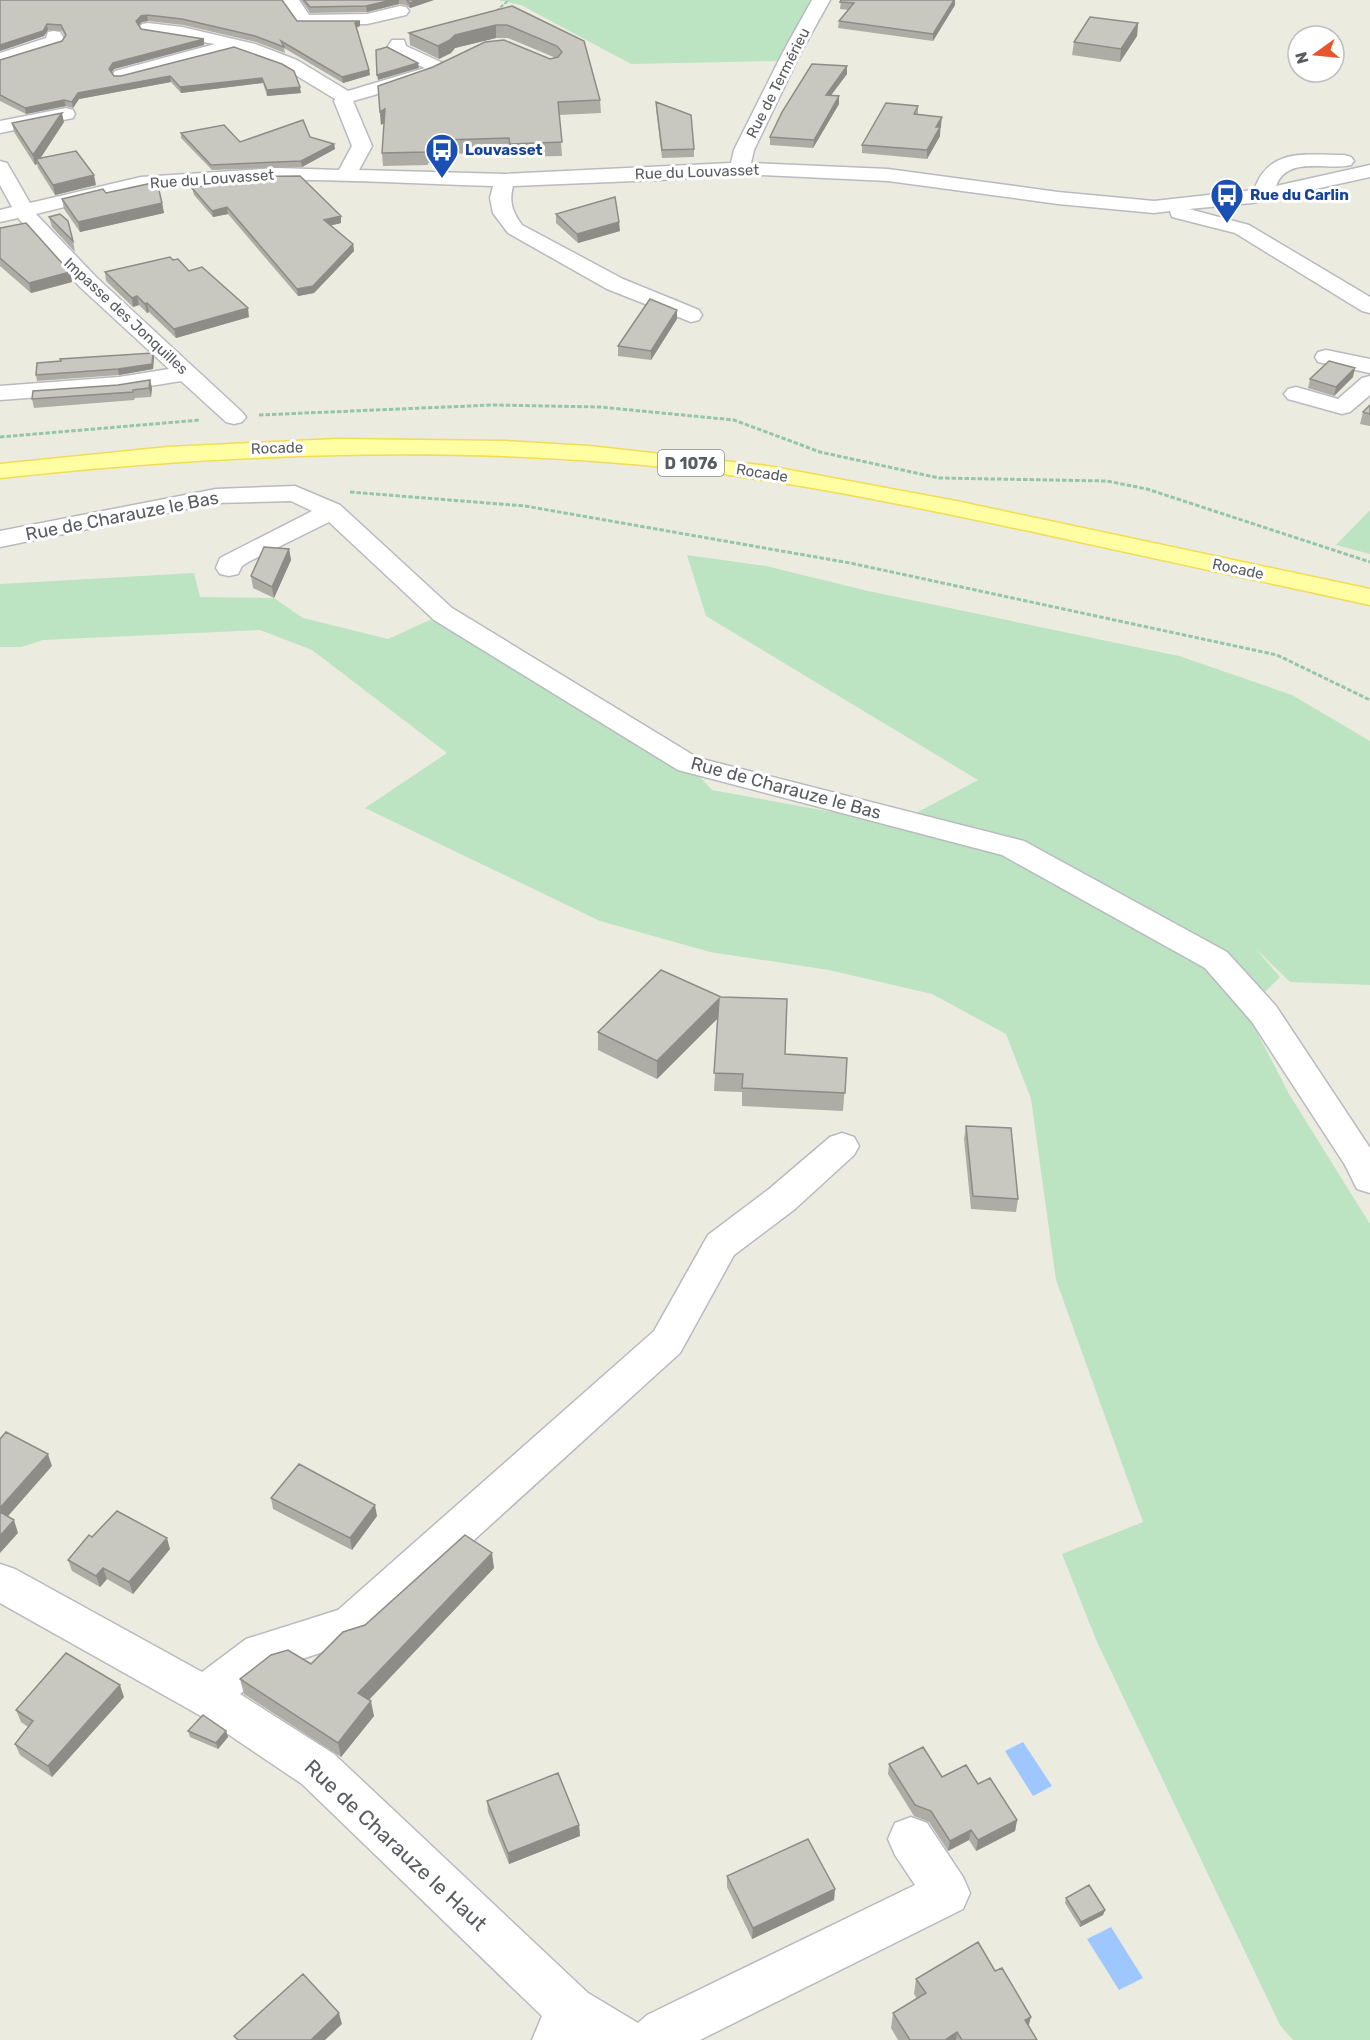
<svg xmlns="http://www.w3.org/2000/svg" width="1370" height="2040" font-family="Rubik,sans-serif">
<style>
.green{fill:#bce4c2}
.water{fill:#9ec6ff}
.lines{fill:none;stroke-linecap:round;stroke-linejoin:round}
.minor-casing{stroke:#b8babf;stroke-width:3}
.major-casing{stroke:#f1dc55;stroke-width:3}
.path-far1{stroke:#95c5aa;stroke-width:2;stroke-dasharray:4 1.5;stroke-linecap:butt}
.path{stroke:#95c5aa;stroke-width:3;stroke-dasharray:4.5 2;stroke-linecap:butt}
.minor{fill:#fff;fill-rule:evenodd}
.major{fill:#fffea3;fill-rule:evenodd}
.wall{fill:#adaca5}
.shaded-wall{fill:#8d8c86}
.building{fill:#c9c8c0;stroke:#8d8c86;stroke-width:1.5}
.labels{text-anchor:middle;dominant-baseline:central;stroke-width:6;stroke-linejoin:round;paint-order:stroke}
.far-street-label{font-size:15px;fill:#595c61;stroke:#fff}
.far-transit-label{font-size:15px;font-weight:bold;fill:#164399;stroke:#fff;text-anchor:start}
.shield{fill:#fff;stroke:#8b8d90;stroke-width:1.5}
.shield-label{font-size:16px;font-weight:bold;fill:#595c61}
.street-label{font-size:18px;fill:#595c61;stroke:#fff}
.near-street-label{font-size:21px;fill:#595c61;stroke:#fff}
</style>
<rect width="100%" height="100%" fill="#ecebe0"/>
<path class="green" d="M498 0H814L780 61 631 64 521 5Z
M1370 510V554L1336 545Z
M687 555 766 566 868 591 1179 656 1292 695 1370 741V985L1290 982 1254 947 1280 977 1246 1011 1289 1094 1370 1224V2040H1293L1280 2025 1097 1642 1062 1554 1143 1522 1056 1280 1031 1099 1006 1034 932 994 829 970 710 952 600 921 365 808 447 753 312 650 260 630 43 640 21 647H0V584L194 573 200 597 274 598 303 618 388 639 443 614 688 764 712 790 854 816 918 812 978 780 706 616Z"/>
<path class="water" d="M1023 1742 1052 1786 1033 1796 1005 1751Z
M1111 1927 1143 1978 1119 1990 1087 1939Z"/>
<g class="lines">
<defs>
<path id="minor" d="M281 0H299L309 15 367 14 400 6 406 7 409 11 406 15 367 24 304 25 298 24Z
M812 0H830L800 54 754 150 751 163 888 169 1058 192 1154 201 1254 190C1269 147 1305 155 1344 155L1351 157 1354 161 1351 165C1327 171 1287 155 1276 186L1370 165V177L1252 203 1189 209 1249 225 1370 297V313L1362 311 1235 233 1172 217 1170 211 1154 213 1058 204 888 181 740 174 659 180 513 186C509 202 512 211 522 225L623 279 699 310 702 315 699 320 691 322 607 289 508 233 493 213 490 198 493 186C379 183 255 172 142 189 107 194 71 206 36 214L96 277 242 412 246 417 242 422 234 424 226 422 181 381 119 391 0 400V386L119 377 169 369 80 287 18 218 0 222V210L12 207 0 185V161L7 163 30 203 141 177 277 168 339 170 352 146 334 101 335 99 284 68 235 50 121 80 115 79 112 75 115 71 215 44 142 32 139 28 142 24 148 23 182 27 255 44 297 60 348 91 425 68 390 52 387 48 392 40H404L406 46 445 64 448 68 431 79 353 101 372 146 359 170 505 174 731 163 734 150 782 54Z
M54 31 60 32 65 40 62 44 0 64V53L46 38 48 32Z
M66 108 73 110 75 114 73 118 0 133V121Z
M1326 350 1370 359V373L1318 362 1315 357 1318 352Z
M1370 376V395L1350 412 1342 414 1288 399 1284 394 1288 389 1296 387 1338 399 1362 378Z
M295 486 340 505 452 608 698 758 1024 841 1227 952 1276 1006 1370 1148V1193L1357 1189 1345 1165 1252 1022 1205 968 1002 855 678 770 434 620 329 522 250 561 242 566 238 574 229 576 220 574 216 568 220 558 312 511 291 501 216 503 0 547V531L216 489Z
M842 1133 854 1137 859 1146 854 1155 795 1209 734 1255 680 1353 366 1638 274 1668 240 1694 334 1754 588 1993 638 2023 647 2015 915 1885 895 1855 888 1839 895 1823 911 1817 927 1823 963 1877 970 1893 963 1909 700 2040H532L542 2016 302 1784 201 1716 0 1603V1564L15 1569 202 1672 246 1639 338 1610 654 1331 708 1235 769 1189 830 1137Z"/>
<path id="major" d="M336 439 505 441 589 446 768 466 956 501 1370 589V605C1261 581 1152 558 1043 534 921 508 798 482 674 468 449 444 224 454 0 478V464L168 447Z"/>
</defs>
<use href="#minor" class="minor-casing"/>
<use href="#major" class="major-casing"/>
<path class="path-far1" d="M496 11 509 0"/>
<path class="path" d="M259 415 493 405 600 407 734 420 820 452 939 478 1107 481 1147 489 1370 562
M0 437 200 420
M350 492 525 506 850 563 1277 655 1370 700"/>
<use href="#minor" class="minor"/>
<use href="#major" class="major"/>
</g>
<path class="wall" d="M0 0 297 21 360 26 356 28 369 70 370 75 343 83 284 48 285 53 256 42 183 25 148 21 142 22 139 25 141 29 204 39V45L114 69 111 73 114 76H121L234 47 301 93 267 96 263 83 181 93 171 82 79 99 73 108 66 106 26 114 0 101V60L62 41 65 36 62 31 48 30 44 36 0 51Z
M301 0H434L410 8 406 5 399 4 367 12 310 13Z
M841 0H955V5L933 41 838 28 839 21 848 10 840 9Z
M512 6 584 41 600 100 601 113 559 115 562 156 511 157 510 152 445 154 444 162 428 163V165L383 166 382 153 384 123 381 125 378 86 556 58 508 38H496L455 48 451 53 439 59 410 45 409 33Z
M1138 23 1137 36 1120 62 1072 55 1074 42Z
M847 66V74L831 95 839 96V104L813 148 770 145V137Z
M656 102 694 149V157L662 158 656 109Z
M918 106V115L941 126 940 136 927 159 862 153V145Z
M64 122 40 158 96 185 55 195 38 168 37 164 35 165 14 132 12 123Z
M181 133 240 142 310 137 334 144 335 149 302 167 212 170 181 138Z
M224 177 341 223 331 225 353 244 354 251 314 293 298 296 228 214 213 217 194 195 192 188 225 181Z
M62 199 162 203 164 213 80 232 64 209Z
M556 214 620 231 578 243 556 223Z
M49 217 73 241 75 252 52 227Z
M0 228 70 272 72 282 31 293 0 266Z
M173 260 189 271 249 317 176 338 149 312 147 313 139 305 133 307 106 281 105 272Z
M677 319 651 360 618 356V346Z
M154 358 153 369 119 375 37 381 36 375Z
M1353 377 1334 396 1308 388 1310 379Z
M150 380 152 388 151 397 135 398 134 400 34 408 32 399Z
M1370 405V426L1360 424 1363 412Z
M289 549 291 560 274 598 253 588 251 576Z
M661 970 785 1054 847 1058 843 1111 742 1106V1092L714 1091 718 1018 657 1079 598 1050V1032Z
M966 1126 1018 1199 1016 1212 971 1209 964 1139Z
M271 1498 377 1516 352 1550 273 1509Z
M92 1537 170 1549 133 1594 107 1579 100 1587 72 1571 68 1560Z
M494 1568 369 1700 374 1716 341 1757 244 1694 240 1679 311 1664 365 1625Z
M124 1697 52 1777 20 1755 15 1744 28 1727 21 1722 16 1710Z
M188 1731H226L228 1737 218 1749 190 1737Z
M889 1764 942 1777 978 1784 1017 1820 1015 1831 976 1851 969 1840 948 1851 929 1822 914 1816 888 1774Z
M487 1801 579 1825 580 1836 509 1864 488 1812Z
M727 1876 835 1889 834 1900 752 1939 727 1887Z
M1066 1898 1105 1910 1103 1915 1080 1927 1065 1903Z
M995 1971 1037 2040H898L891 2028 893 2013 917 1999 914 1994 916 1979Z"/>
<path class="shaded-wall" d="M392 0H399V4L367 12 366 6Z
M418 0H434L410 8 409 3Z
M954 0H955V5L933 41V34Z
M147 15 148 21 142 22 137 27 136 21 141 16Z
M360 21V26L355 28V23Z
M1138 23 1137 36 1120 62 1121 49Z
M47 24 48 30 44 36 0 51V45Z
M496 25V38L455 48 451 53 439 59 438 46 455 35Z
M204 39V45L114 69 110 75 109 69 113 63Z
M418 63 419 68 378 80 377 75Z
M847 66V74L826 102V95Z
M369 70 370 75 343 83 342 77Z
M170 76 171 82 79 99 73 108 72 102 78 93Z
M262 78 263 83 181 93 180 87Z
M300 87 301 93 267 96V90Z
M839 96V104L813 148 814 140Z
M64 100 66 106 26 114 25 108Z
M385 109 386 122 381 125 380 112Z
M62 113 64 122 38 162 36 159 37 164 35 165 33 155Z
M942 117 941 126 936 136V127Z
M940 127V136L927 159V150Z
M334 144 335 149 302 167 301 161Z
M94 175 96 185 55 195 53 185Z
M162 203 164 213 80 232 78 222Z
M227 207 228 214 213 217 212 211Z
M341 216V223L325 227 324 220Z
M619 222 620 231 578 243 577 234Z
M353 244 354 251 314 293 298 296 297 289Z
M70 272 72 282 31 293 29 283Z
M137 296 139 305 133 307 132 298Z
M147 303 149 312 147 313 145 304Z
M248 308 249 317 176 338 174 329Z
M677 310V319L651 360V351Z
M153 353 154 358 153 369 119 375 118 369Z
M1355 368 1353 377 1334 396 1336 387Z
M150 380 152 388 151 397 149 388Z
M289 549 291 560 274 598 272 587Z
M719 999V1017L657 1079V1061Z
M48 1454 52 1466 2 1523 0 1517V1508Z
M375 1505 377 1516 352 1550 350 1538Z
M14 1520 18 1533 0 1553V1536Z
M167 1538 170 1549 133 1594 129 1582Z
M492 1553 494 1568 361 1708 358 1693Z
M103 1568 107 1579 100 1587 96 1576Z
M120 1685 124 1697 52 1777 48 1766Z
M371 1701 374 1716 341 1757 338 1743Z
M226 1731 228 1737 218 1749 216 1743Z
M1017 1820 1015 1831 976 1851 978 1840Z
M579 1825 580 1836 509 1864 508 1853Z
M971 1830 969 1840 948 1851 950 1841Z
M835 1889 834 1900 752 1939 753 1928Z
M1105 1910 1103 1915 1080 1927 1081 1922Z
M339 2013 342 2024 325 2040H311Z
M1031 2017 1027 2032 1025 2020Z
M957 2032 956 2040H945Z"/>
<path class="building" d="M0 0H282L297 21H360L355 23 369 70 342 77 281 41 284 47 255 36 182 19 147 15 141 16 136 21 141 29 204 39 113 63 109 69 114 76H121L234 47 282 64 294 71 300 87 267 90 262 78 180 87 170 76 78 93 72 102 64 100 25 108 0 95V60L62 41 66 35 61 25 47 24 43 31 0 45Z
M304 0H392L366 6 310 7Z
M407 0H418L409 3Z
M841 0H954L933 34 839 21 854 3 840 2Z
M512 6 584 41 600 100 558 102 562 142 510 144 509 138 443 140V149H427L426 152 382 153 385 109 380 112 378 86 433 67 485 42 504 40 550 59 558 57 562 52 557 46 507 25H496L455 35 450 40 438 46 409 33Z
M1090 17 1138 23 1121 49 1074 42Z
M387 47 418 63 377 75 376 50Z
M812 64 847 66 826 95 839 96 814 140 770 137 782 112Z
M656 102 691 115 694 149 662 150Z
M886 103 918 106 914 114 942 117 936 127H940L927 150 862 145Z
M62 113 61 114 33 155 12 123Z
M303 120 310 137 334 144 301 161 211 165 181 133 224 125 240 142Z
M76 151 94 175 53 185 36 159Z
M300 176 341 216 324 220 353 244 313 286 297 289 227 207 212 211 192 188 228 181 224 177Z
M157 182 162 203 78 222 62 199 103 189 106 193Z
M615 197 619 222 577 234 556 214Z
M60 214 68 221 73 241 49 217Z
M26 223 70 272 29 283 0 258V228Z
M170 257 173 260 178 259 189 271 202 267 248 308 174 329 147 303 145 304 137 296 132 298 105 272Z
M650 299 677 310 651 351 618 346Z
M153 353 152 364 118 369 36 375 37 363 61 361 60 359Z
M1329 361 1355 368 1336 387 1310 379Z
M150 380 149 388 133 390V392L32 399 33 391 118 385Z
M1370 405V414L1363 412Z
M264 547 289 549 272 587 251 576Z
M661 970 721 997 787 999 785 1054 847 1058 845 1093 742 1088 743 1074 714 1073 719 999 657 1061 598 1032Z
M966 1126 1011 1128 1018 1199 973 1196Z
M6 1432 48 1454 0 1508V1439Z
M299 1464 375 1505 350 1538 271 1498Z
M117 1511 167 1538 129 1582 103 1568 96 1576 68 1560 89 1535 92 1537Z
M0 1512 14 1520 0 1536Z
M465 1535 492 1553 358 1693 371 1701 338 1743 240 1679 271 1655 288 1650 311 1664 343 1632 365 1625Z
M66 1653 120 1685 48 1766 15 1744 33 1721 16 1710Z
M203 1715 226 1731 216 1743 188 1731Z
M923 1747 942 1777 966 1765 978 1784 990 1778 1017 1820 978 1840 971 1830 950 1841 931 1811 915 1805 889 1764Z
M558 1773 579 1825 508 1853 487 1801Z
M808 1839 835 1889 753 1928 727 1876Z
M1089 1885 1105 1910 1081 1922 1066 1898Z
M978 1942 995 1971 1002 1968 1031 2017 1025 2020 1037 2040H962L957 2032 945 2040H910L893 2013 926 1993 916 1979Z
M303 1974 339 2013 311 2040H238L234 2036Z"/>
<defs>
<symbol id="bus-pin" viewBox="-11 -11 22 30"><path d="M0 17L-7.5 6A9.5 9.5 0 1 1 7.5 6Z" fill="#1a4fb4" stroke="#fff"/><path d="M-5-6H5V4H4V6H2V4H-2V6H-4V4H-5ZM-3.5-4V0h7V-4ZM-3.5 1.2v1.5H-2V1.2ZM2 1.2v1.5H3.5V1.2Z" fill="#fff"/></symbol>
</defs>
<g fill-rule="evenodd">
<use href="#bus-pin" x="423" y="131" width="38" height="52"/>
<use href="#bus-pin" x="1208" y="176" width="38" height="52"/>
</g>
<g class="labels">
<g class="far-street-label">
<text transform="translate(778 83) rotate(-63)">Rue de Termérieu</text>
<text transform="translate(697 172) rotate(-2)">Rue du Louvasset</text>
<text transform="translate(212 179) rotate(-4)">Rue du Louvasset</text>
<text transform="translate(126 316) rotate(43)">Impasse des Jonquilles</text>
<text transform="translate(277 448) rotate(-2)">Rocade</text>
<text transform="translate(762 473) rotate(9)">Rocade</text>
<text transform="translate(1238 569) rotate(12)">Rocade</text>
</g>
<g class="far-transit-label">
<text x="465" y="150">Louvasset</text>
<text x="1250" y="195">Rue du Carlin</text>
</g>
<rect class="shield" x="658" y="450" width="66" height="26" rx="4.5"/>
<g class="shield-label">
<text x="691" y="463">D 1076</text>
</g>
<g class="street-label">
<text transform="translate(122 516) rotate(-11)">Rue de Charauze le Bas</text>
<text transform="translate(786 788) rotate(15)">Rue de Charauze le Bas</text>
</g>
<g class="near-street-label">
<text transform="translate(396 1845) rotate(43)">Rue de Charauze le Haut</text>
</g>
</g>
<g transform="translate(1316 54) rotate(255)"><circle r="28" fill="#ffffff" stroke="#bdbec0" stroke-width="1.5"/>
<path d="M0-4.5L10 22L0 15L-10 22Z" fill="#e9552a"/>
<text y="-9" font-size="16" font-weight="bold" text-anchor="middle" fill="#595c61">N</text>
</g>
</svg>
